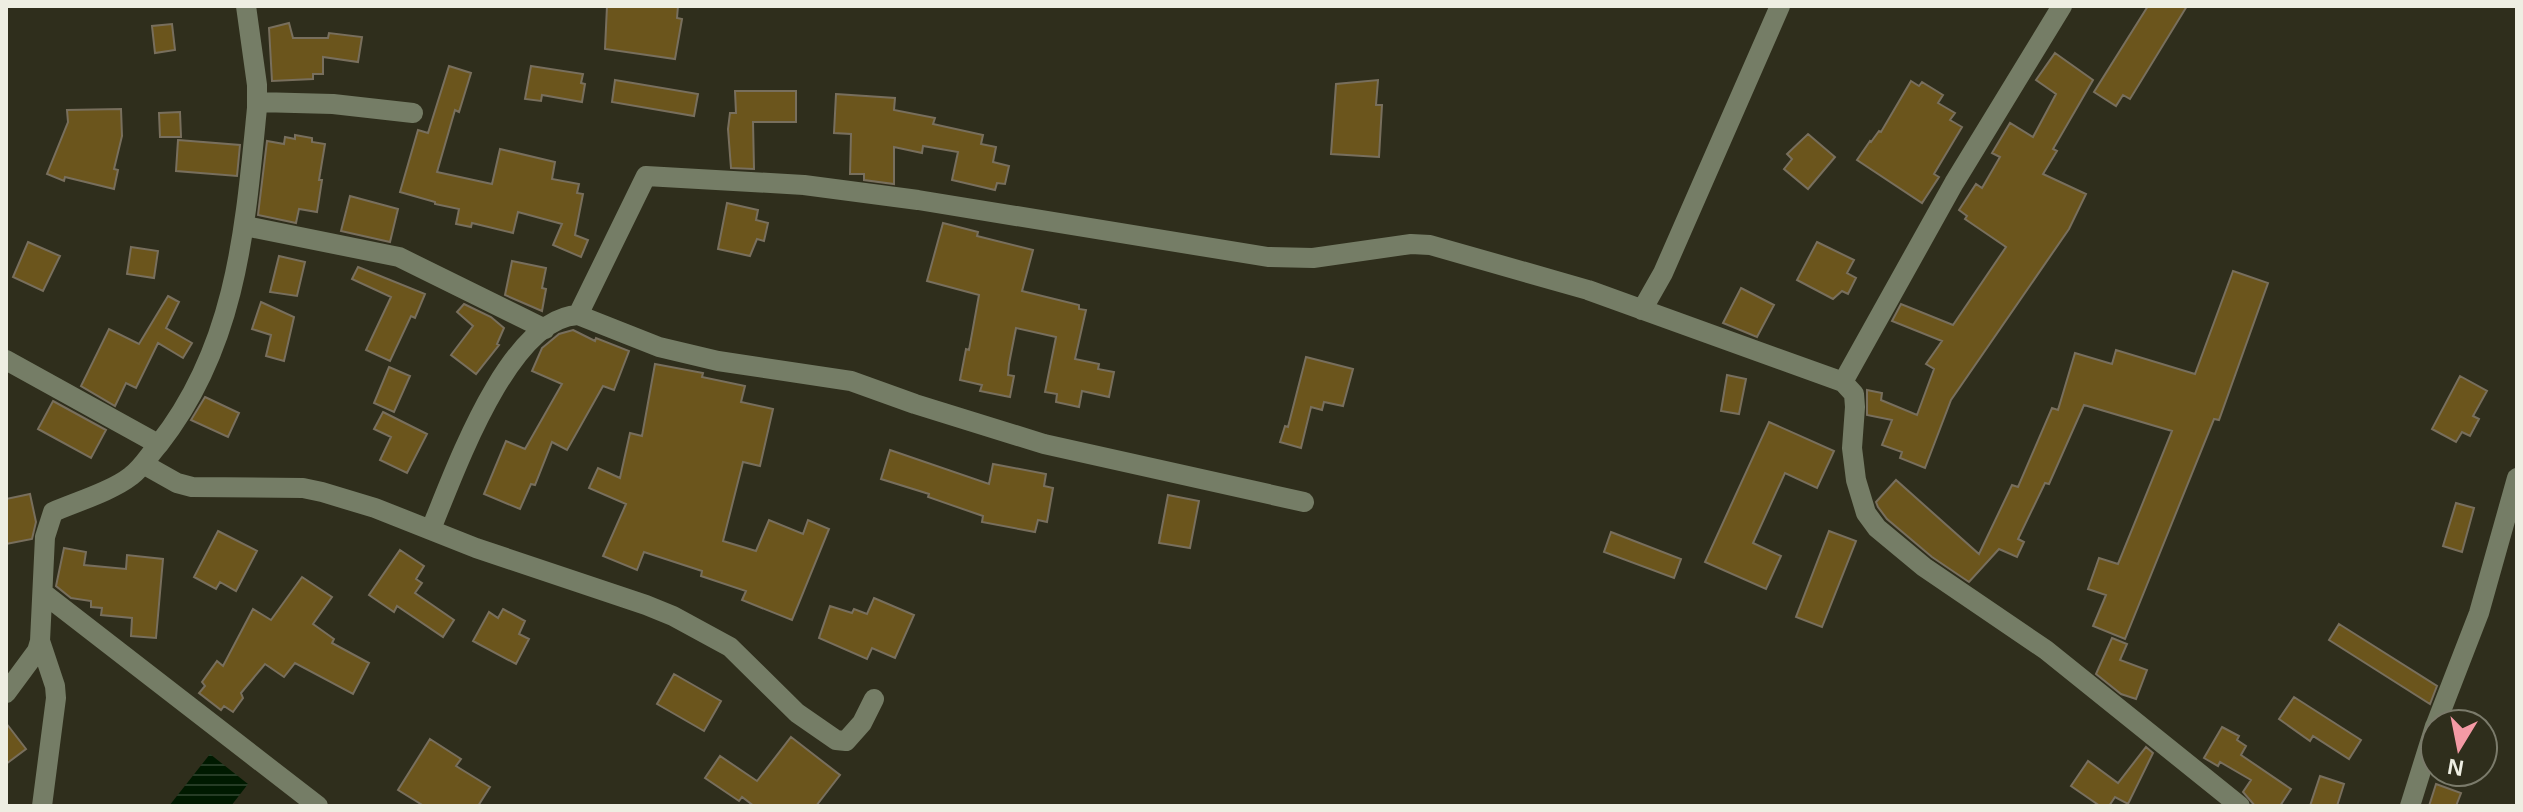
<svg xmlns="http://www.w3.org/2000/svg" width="2523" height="812" font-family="Helvetica,sans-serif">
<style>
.water{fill:url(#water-rules)}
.building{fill:#6b551c;stroke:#786f5d;stroke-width:2}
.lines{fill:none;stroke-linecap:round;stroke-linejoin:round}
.minor{stroke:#757d66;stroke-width:20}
</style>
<defs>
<pattern id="water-rules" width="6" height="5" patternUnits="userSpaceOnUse" patternTransform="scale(2)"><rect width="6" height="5" fill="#001a00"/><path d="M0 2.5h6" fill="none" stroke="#263c25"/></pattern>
</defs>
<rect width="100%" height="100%" fill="#2f2e1c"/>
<path class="water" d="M210 754 248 784 231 806H169Z"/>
<path class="building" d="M607 6H678L677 18 682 19 675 59 605 49Z
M2148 6H2187L2130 99 2123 95 2116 106 2094 92Z
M289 23 293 38H328L329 33 362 37 358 62 323 57V74H313V79L272 81 269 28Z
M172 24 175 50 155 53 152 26Z
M2055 53 2093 80 2053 149 2057 151 2043 174 2086 194 2069 229 1951 400 1925 468 1900 458 1902 452 1882 445 1892 420 1867 415V390L1882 393 1881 400 1917 415 1934 369 1926 364 1942 341 1892 321 1901 304 1953 325 2006 247 1965 219 1967 216 1959 210 1976 184 1982 188 2000 157 1992 153 2010 123 2033 137 2056 94 2036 80Z
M449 66 471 73 459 112 455 110 437 172 492 184 500 149 555 162 552 179 579 184 577 193 583 194 575 235 588 240 581 257 553 245 562 224 518 212 513 233 472 223 471 227 456 224 459 209 435 204V202L400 192 418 130 428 133Z
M531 66 583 74 581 83 585 84 582 102 542 95 541 101 525 99Z
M615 80 698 94 694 116 612 102Z
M1378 80 1376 105H1382L1379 157 1331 154 1336 84Z
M1911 81 1919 86 1922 82 1943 95 1938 103 1955 113 1950 120 1962 127 1934 174 1939 177 1922 203 1857 160 1870 141 1871 142 1879 131 1881 132Z
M735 91H796V122H753L754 169 731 168 728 129 730 113H736Z
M836 94 895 98 894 110 935 118 933 124 983 135 981 144 996 147 993 162 1009 166 1005 184 997 183 995 190 952 180 958 152 923 146 922 153 894 147V184L864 180V174H850L851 134 834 133Z
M121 109 122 136 114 169 118 170 114 189 65 177 64 181 47 174 68 122 67 110Z
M180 112 181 137H160L159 113Z
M1808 134 1835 157 1808 189 1784 169 1792 159 1787 154Z
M295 135 312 138V142L325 144 319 180H322L317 212 299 209 296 223 258 215 267 141 284 144 285 137 295 139Z
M178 140 240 145 237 176 176 171Z
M350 196 398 209 390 242 341 231Z
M727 203 758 210 756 220 768 223 764 241 757 239 750 256 718 249Z
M943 223 978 232 977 236 1033 250 1022 291 1079 305V309L1086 310 1075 359 1099 364 1098 369 1114 372 1109 397 1082 391 1079 407 1056 402 1057 394 1045 392 1056 337 1016 328 1009 364 1008 375 1014 376 1010 397 980 391 982 385 960 380 966 349 969 350 979 295 927 281Z
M28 242 60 256 43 291 13 277Z
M1817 242 1854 260 1847 273 1856 278 1848 294 1842 291 1833 299 1797 280Z
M131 247 158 251 154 278 127 274Z
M279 256 305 262 297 296 270 292Z
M512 261 546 268 542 288 546 289 542 311 505 295Z
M358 267 425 294 415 318 411 316 390 361 366 350 391 297 352 279Z
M2233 271 2268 283 2219 420 2214 419 2125 639 2093 626 2106 595 2088 589 2099 558 2118 564 2172 431 2084 405 2049 484 2045 483 2018 539 2024 542 2017 557 1999 549 1969 582 1932 557 1887 519 1878 507 1876 502 1896 480 1979 554 2012 485 2018 487 2052 408 2058 410 2075 353 2112 364 2116 350 2195 374Z
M1741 288 1774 305 1757 337 1723 323Z
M168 296 179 302 166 328 192 343 183 358 158 343 136 388 126 383 115 406 81 386 109 329 139 344Z
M261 302 294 317 284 361 266 356 271 335 252 329Z
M464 304 491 317 504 328 497 344 499 345 476 374 451 355 473 326 457 312Z
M573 330 595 341 596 338 629 351 614 390 603 386 567 450 552 442 535 485 531 484 520 509 484 494 506 441 525 449 562 384 532 371 542 348 559 334Z
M1306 357 1353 369 1343 406 1324 402 1322 410 1311 407 1301 448 1280 442 1285 426 1288 427Z
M655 364 703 373 702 377 745 386 741 402 773 409 760 466 743 462 723 541 756 551 769 520 803 534 808 520 829 529 792 620 742 600 746 591 701 576 702 571 644 552 637 570 603 556 626 504 589 488 598 468 620 478 630 433 642 436Z
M389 367 410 376 394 412 374 403Z
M1727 375 1746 379 1739 414 1721 411Z
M2460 376 2487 391 2473 416 2479 419 2470 436 2462 432 2456 442 2432 429Z
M205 397 239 413 228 437 191 420Z
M53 401 106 430 91 458 38 429Z
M383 412 427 434 407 473 380 460 391 437 374 429Z
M1769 422 1834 451 1817 488 1785 473 1753 543 1781 556 1766 589 1705 562Z
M890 450 989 484 993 464 1046 474 1044 486 1053 488 1047 522 1038 520 1035 532 982 522 983 516 928 497 929 494 881 479Z
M30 494 36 522 32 539 6 544V499Z
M1168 495 1199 501 1190 548 1159 543Z
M2456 503 2474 508 2462 552 2443 546Z
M218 531 257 551 236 591 220 582 216 589 194 577Z
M1829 531 1856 541 1822 627 1796 617Z
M1611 532 1681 559 1674 578 1604 552Z
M64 548 86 552 84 565 126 569 127 555 163 559 156 638 131 636 132 618 101 615 102 608 91 607V601L71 598 56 586Z
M400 550 424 566 416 579 422 583 415 593 454 620 443 637 397 606 394 612 369 595Z
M302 577 332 597 313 624 334 639 332 643 369 663 353 694 295 663 284 677 265 664 241 693 243 698 233 712 224 706 221 710 199 693 205 686 202 682 217 661 223 666 253 609 271 620Z
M874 598 914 615 895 658 872 648 867 659 819 638 830 606 852 613 854 609 867 614Z
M503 609 525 621 519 634 529 639 516 664 473 641 489 612 498 618Z
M2339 624 2437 686 2430 704 2329 640Z
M2112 638 2127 644 2120 660 2147 670 2136 699 2121 694 2096 674Z
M674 674 721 701 704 731 657 704Z
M2294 697 2361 740 2349 759 2313 736 2310 741 2279 719Z
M6 723 26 749 6 764Z
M2222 727 2239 736 2237 740 2246 746 2241 755 2291 789 2280 806H2255L2243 792 2251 780 2220 762 2218 766 2204 758Z
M791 737 840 775 816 806H754L742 797 739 801 705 778 720 756 757 781Z
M430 739 461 759 456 766 490 787 478 806H424L398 790Z
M2146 747 2153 753 2128 804 2115 797 2109 806H2100L2071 786 2088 761 2118 783Z
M2320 776 2344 784 2337 806H2310Z
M2436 784 2461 793 2456 806H2429Z"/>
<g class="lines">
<path class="minor" d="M257 102 333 104 413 113
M245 226 399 257 545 329
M1642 310 1663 273 1780 6
M578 315 659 347 718 361 851 381 915 404 1044 444 1304 502
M6 360 158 444
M1843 382 1954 183 2062 6
M145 465 177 483 192 487 303 488 322 492 375 508 476 548 646 605 673 616 730 647 797 713 836 740 846 741 862 723 874 699
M431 529C454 474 508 318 578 315L646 176 804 185 918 200 1268 257 1313 258 1411 244 1430 245 1588 290 1843 382 1854 394 1855 407 1852 448 1856 480 1866 513 1877 528 1924 567 2046 650 2240 806
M43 593 318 806
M40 641 55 686 56 698 42 806
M6 693 37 651 40 641 45 537 53 512C76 502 112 491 131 476 143 467 149 455 159 444 237 345 245 228 257 108V85L246 6
M2436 724 2479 613 2517 478
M2410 806 2435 726"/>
</g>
<rect width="2523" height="812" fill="none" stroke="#eeeee2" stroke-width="16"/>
<g transform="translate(2459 748) rotate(190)"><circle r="38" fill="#2f2e1c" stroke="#7b7b6b" stroke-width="2"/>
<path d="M0-6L14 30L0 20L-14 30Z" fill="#f49aa5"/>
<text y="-12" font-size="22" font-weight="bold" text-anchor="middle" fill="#eeeee2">N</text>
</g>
</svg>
